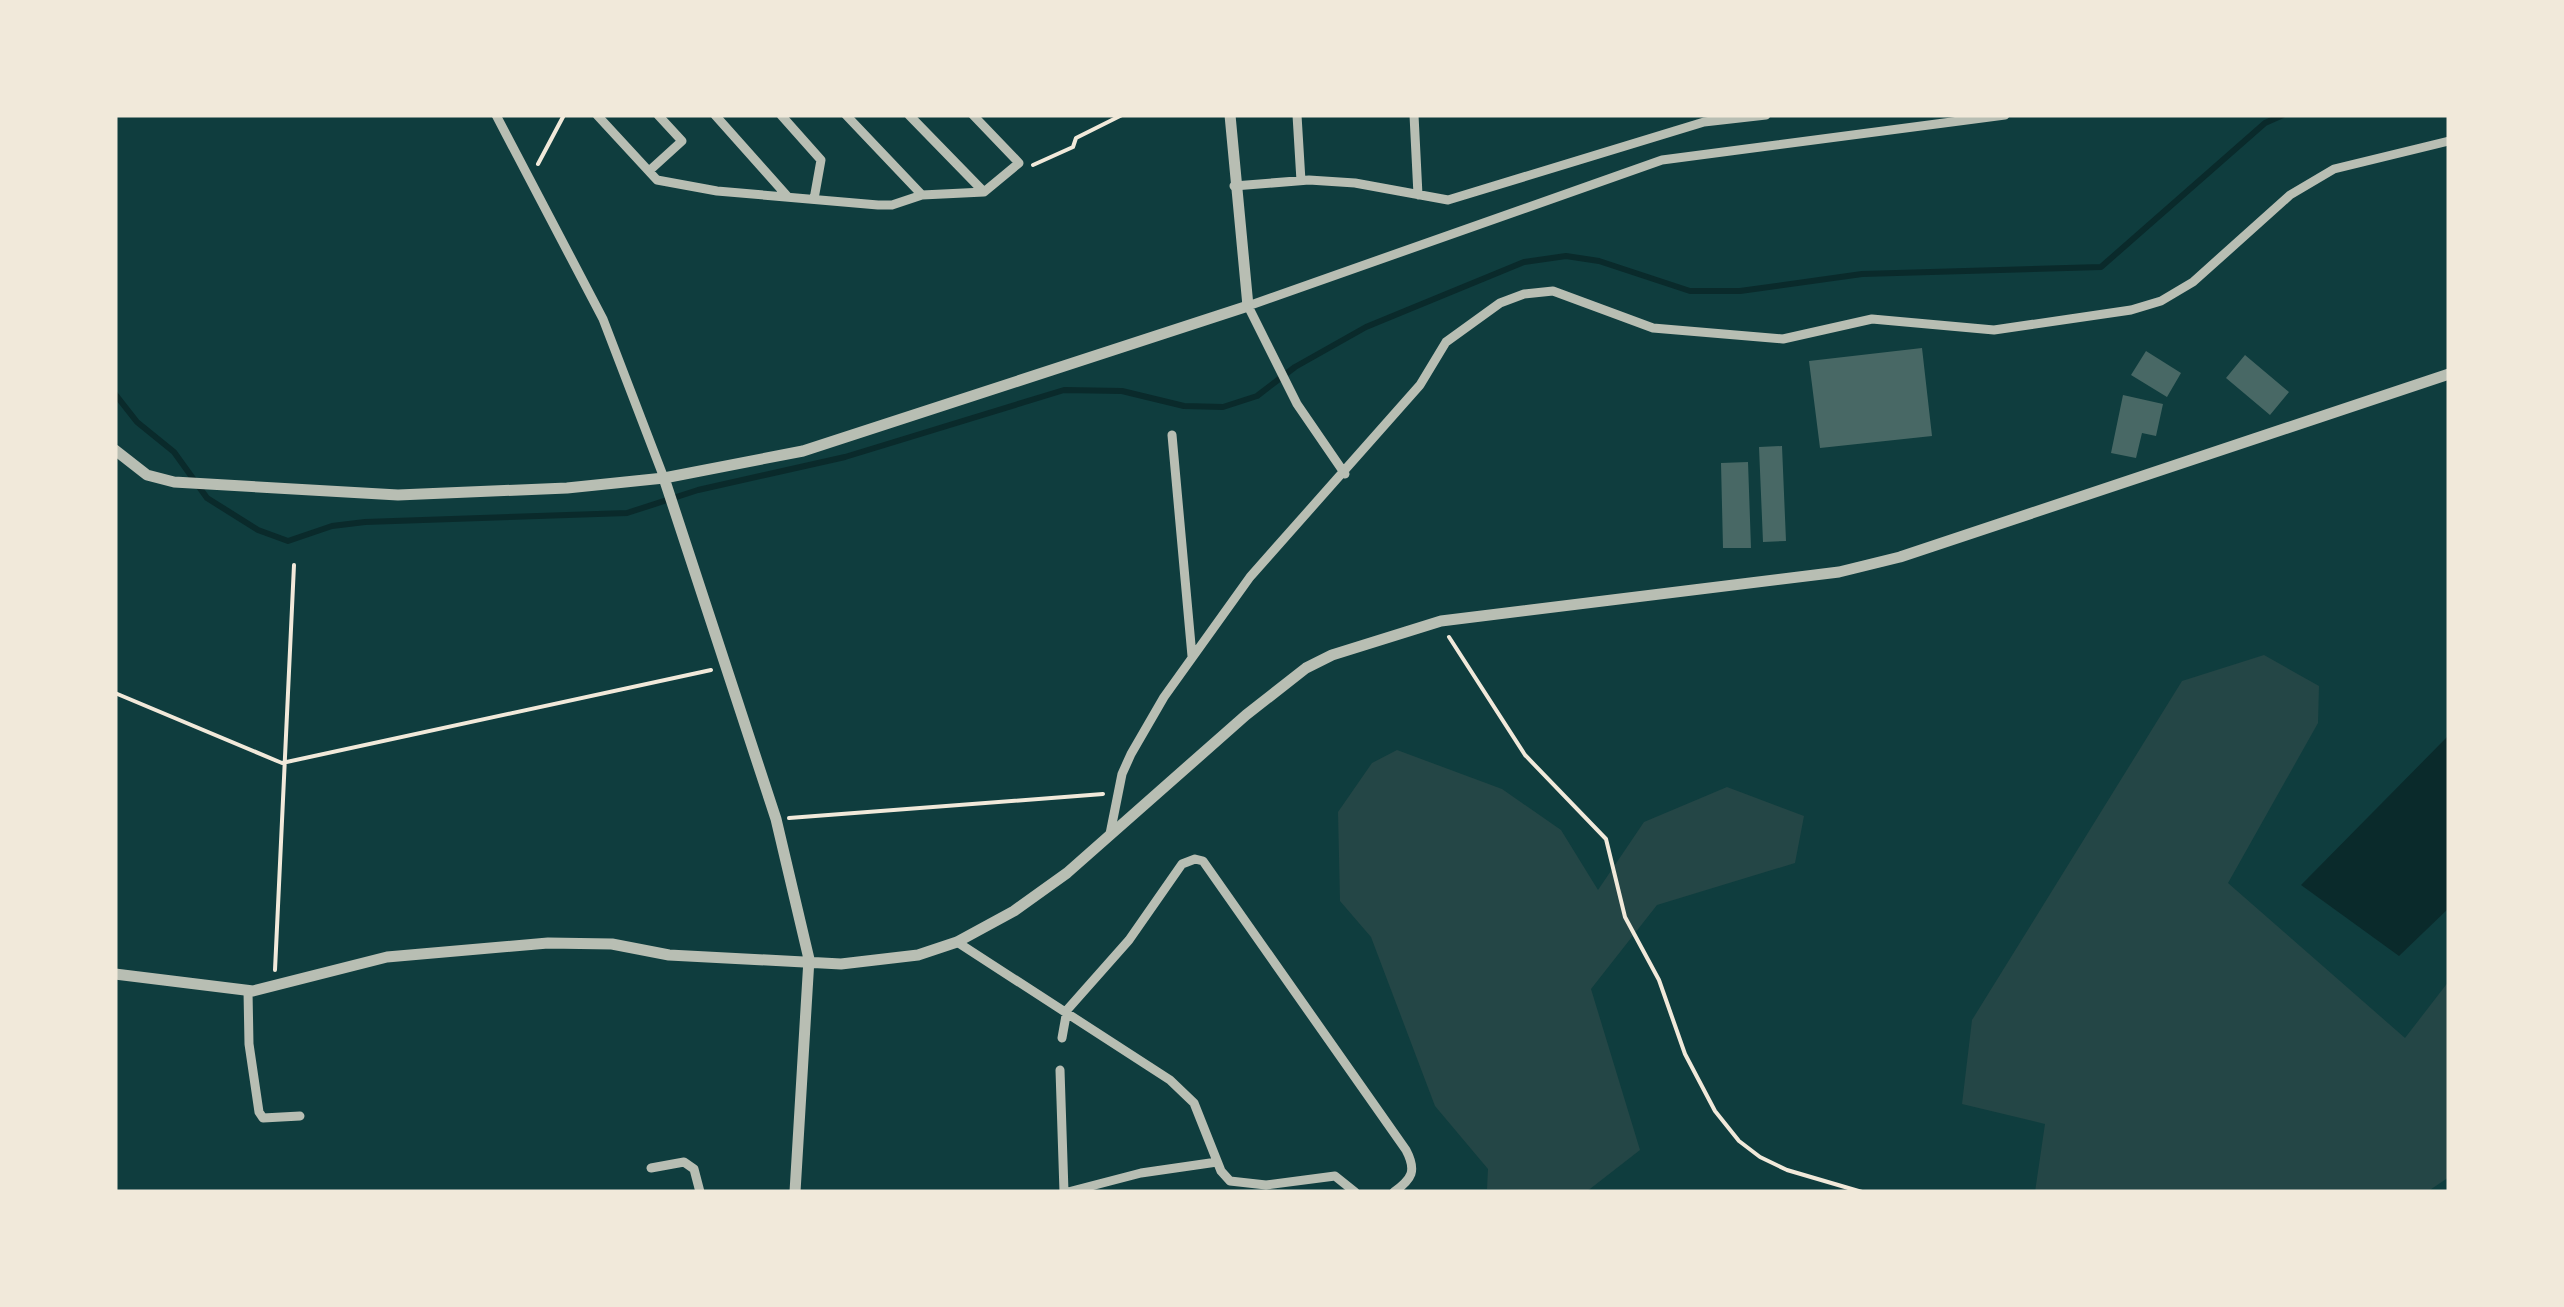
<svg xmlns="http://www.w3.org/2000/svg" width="2564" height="1307" font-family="Jost,sans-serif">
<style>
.green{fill:#244646}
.water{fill:#0a2a2b}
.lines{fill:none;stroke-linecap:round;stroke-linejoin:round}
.stream{stroke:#0a2a2b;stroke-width:6}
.building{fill:#486865}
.path{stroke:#f1e9da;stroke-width:4}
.minor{stroke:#b8beb3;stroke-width:9}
.tertiary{stroke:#b8beb3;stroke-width:11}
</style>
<rect width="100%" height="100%" fill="#0f3d3e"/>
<path class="green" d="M2264 655 2319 686 2318 723 2228 883 2405 1038 2449 981V1177L2427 1192H2035L2045 1124 1962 1104 1972 1020 2182 681Z
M1397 750 1502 789 1561 830 1598 890 1644 822 1727 787 1804 816 1795 863 1657 905 1591 989 1640 1150 1586 1192 1487 1189 1488 1169 1435 1106 1371 937 1340 901 1338 812 1372 763Z"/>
<path class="water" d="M2449 735V908L2399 956 2301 885Z"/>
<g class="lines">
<path class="stream" d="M115 394 137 422 174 452 207 498 258 530 288 541 332 526 365 522 627 513 698 490 845 457 1064 390 1122 391 1184 406 1223 407 1257 396 1295 367 1366 327 1524 262 1566 256 1599 261 1690 291H1740L1862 274 2101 267 2265 123 2283 115"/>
</g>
<path class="building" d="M1922 348 1932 436 1820 448 1809 361Z
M2146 351 2181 373 2167 397 2131 375Z
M2245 355 2289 392 2270 415 2226 378Z
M2123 395 2163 404 2156 436 2142 433 2136 458 2111 453Z
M1782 446 1786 541 1763 542 1759 447Z
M1748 462 1751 548H1723L1721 463Z"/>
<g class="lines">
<path class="path" d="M538 164 564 115
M1033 165 1073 147 1076 138 1122 115
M1449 637 1525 755 1606 839 1625 917 1659 980 1685 1054 1715 1111 1739 1141 1760 1157 1787 1170 1862 1192
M115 693 282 763 711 670
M789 818 1103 794
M275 970 294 565"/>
<path class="minor" d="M496 115 603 319 664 478
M597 115 657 180 717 191 878 205H892L922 195 846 115
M715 115 788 197
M781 115 821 160 814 199
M909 115 984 192
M1297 115 1301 181
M1414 115 1418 195
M649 171 682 141 658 115
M1234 186 1309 180 1355 183 1448 200 1704 122 1766 115
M922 195 984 192 1019 163 973 115
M1172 435 1192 656
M1345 474 1297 404 1248 306 1662 160 2005 115
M1110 834 1122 774 1131 754 1164 697 1250 577 1420 385 1446 342 1500 303 1524 294 1553 291 1653 328 1783 339 1872 319 1994 330 2131 310 2161 301 2193 282 2290 195 2334 169 2449 141
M957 942 1170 1080 1194 1103 1221 1171 1230 1181 1266 1185 1335 1176 1355 1192
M248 991 249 1044 259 1112 263 1118 300 1116
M1062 1038 1067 1010 1129 940 1182 864 1195 859 1203 861 1406 1150C1417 1171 1412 1179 1394 1192
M1060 1070 1064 1192
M651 1168 684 1162 694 1169 700 1192
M1068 1192 1141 1173 1217 1162"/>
<path class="tertiary" d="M115 450 147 475 174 482 398 495 567 488 664 478 803 451 1248 306 1230 115
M664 478 776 819 809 959 795 1192
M115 974 253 991 387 957 548 943 612 944 669 955 841 964 918 955 957 942 1014 911 1067 873 1246 715 1306 668 1332 655 1441 621 1839 572 1900 557 2449 374"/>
</g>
<rect width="2564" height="1307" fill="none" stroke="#f1e9da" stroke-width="235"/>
</svg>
